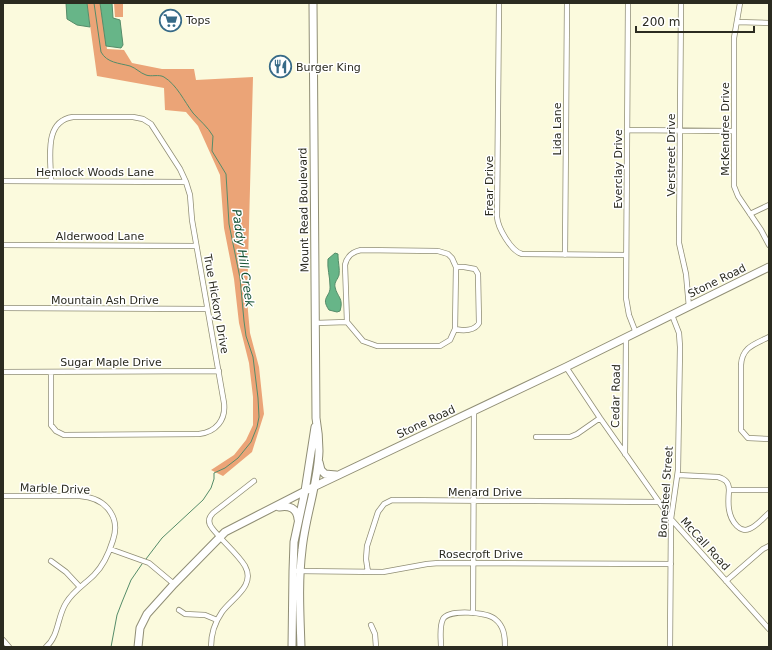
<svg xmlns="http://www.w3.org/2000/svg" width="772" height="650" font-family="'DejaVu Sans',sans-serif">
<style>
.forest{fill:#eba477}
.water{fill:#67b588;stroke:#558c69}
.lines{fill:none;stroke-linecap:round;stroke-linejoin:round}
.stream{stroke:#558c69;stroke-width:1}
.street-casing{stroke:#908e75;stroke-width:6}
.secondary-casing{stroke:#908e75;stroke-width:9}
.street{stroke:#fff;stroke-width:4.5}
.secondary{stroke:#fff;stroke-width:7}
.labels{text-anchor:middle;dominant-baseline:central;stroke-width:3;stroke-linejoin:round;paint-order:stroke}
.poi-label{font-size:11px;fill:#2b2b20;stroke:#fff;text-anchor:start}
.street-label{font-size:11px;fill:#2b2b20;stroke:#fff}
.water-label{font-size:12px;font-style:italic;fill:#124f31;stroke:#fff}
</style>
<rect width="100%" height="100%" fill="#fbfadd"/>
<path class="forest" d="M87 3H100L107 49 124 50 132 63 162 69H194L196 80 253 77 247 300 250 333 259 367 264 414 252 452 223 476 211 470 234 455 246 440 253 425V397L249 363 239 323 234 279 224 228 220 175 198 126 186 112 165 110 164 88 97 76Z
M114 3H123V17H115Z"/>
<path class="water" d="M66 3H87L90 27 77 25 67 19Z
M100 3H112L113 18 120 20 123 45 121 48 106 46Z
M335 253 338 254V256C338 262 340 269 339 275 338 279 334 282 335 287 337 297 344 298 340 311L337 312 329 310C320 297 331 297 330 286 330 276 327 269 328 259Z"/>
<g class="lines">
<path class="stream" d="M94 3 101 52C107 63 119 63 130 66 136 68 140 73 146 75 151 77 159 74 164 77 177 85 184 101 193 113 199 120 208 127 213 136L212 151 226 174 229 224 240 278 244 321 246 336 253 357 258 398 259 417 257 427 251 442 238 458 225 468 214 473V479L211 488 203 500 162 538 146 559
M111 647 117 615 122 602 131 580 142 564"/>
<defs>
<path id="street" d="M499 3 497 217C498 228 511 251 522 254L626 255
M628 3 626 298 629 315 636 333
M681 3 679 243 686 274 689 307
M740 3 734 38V186L738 196 761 230 769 245
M737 22 769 23
M627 130 733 131
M3 181 186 182
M750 214 769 205
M3 245 196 246
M361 250 438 251 448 254 452 258 456 267 455 329 450 340 440 346H377L363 341 347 322 345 265C347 256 352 252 361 250Z
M565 255 567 3
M3 308 207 309
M316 323 347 322
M455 329C463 331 475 331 479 323L478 274 475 269 464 267H456
M769 337C755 344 742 347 741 365V430L748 438 769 439
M566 367 600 418 671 519 769 629
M3 372 219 371
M51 372V425L56 431 64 435 199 434C216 432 226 420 224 403L192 220 190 195 186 182 180 169 151 124 143 119 133 117H73C43 121 51 159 51 181
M536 437H570L577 434 600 418
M625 454 626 338
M678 475 718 477C725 479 729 482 729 490
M769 490H729C728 502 727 516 737 526 740 529 745 531 749 529 756 527 763 518 769 513
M3 496H80C93 497 104 501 111 513 116 521 116 531 113 540 109 553 104 565 94 575 85 584 73 591 66 603 57 617 59 636 46 647
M110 549 149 563 174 584
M51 561 66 572 80 587
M297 571 383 572 427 564 439 563 671 564
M368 572 366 559 367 546 378 512 384 504 392 500 658 502
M726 581 763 549 769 546
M179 610 185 614 205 615 217 620
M473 613 474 411
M371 625 375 634 376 647
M3 640 9 647
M211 647C211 635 215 622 222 612 232 598 256 586 245 566 238 554 221 540 212 528 208 523 208 518 213 513L254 481
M441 647C441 639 439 627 443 619 449 609 487 612 495 619 504 626 505 636 505 647
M670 647 671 519 678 470 680 347 679 333 672 315"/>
<path id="secondary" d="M319 462 321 470 325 474 336 475
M279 507C289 505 297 508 298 519
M138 647 140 628 147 614 174 584 225 532 305 491 566 367 769 267
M292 647 293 571 294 542 305 491 315 427
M301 647C300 615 298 582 302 550 305 517 318 484 319 451 319 440 318 429 316 418L313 3"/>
</defs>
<use href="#street" class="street-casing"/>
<use href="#secondary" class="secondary-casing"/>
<use href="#street" class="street"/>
<use href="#secondary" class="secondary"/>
</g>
<defs>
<symbol id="supermarket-ring" viewBox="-11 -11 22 22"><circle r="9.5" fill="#fff" stroke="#376a87" stroke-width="1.5"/><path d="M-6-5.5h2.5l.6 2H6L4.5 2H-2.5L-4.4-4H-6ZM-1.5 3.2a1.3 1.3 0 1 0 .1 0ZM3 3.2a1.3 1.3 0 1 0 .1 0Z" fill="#376a87"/></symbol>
<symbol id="restaurant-ring" viewBox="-11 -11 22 22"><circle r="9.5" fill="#fff" stroke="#376a87" stroke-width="1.5"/><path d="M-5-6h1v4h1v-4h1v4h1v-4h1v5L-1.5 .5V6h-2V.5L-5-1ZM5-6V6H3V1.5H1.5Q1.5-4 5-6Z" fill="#376a87"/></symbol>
</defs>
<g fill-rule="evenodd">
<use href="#supermarket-ring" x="158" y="8" width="25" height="25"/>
<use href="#restaurant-ring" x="268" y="54" width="25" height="25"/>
</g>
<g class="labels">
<g class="poi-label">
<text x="186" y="20">Tops</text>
<text x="296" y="67">Burger King</text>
</g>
<g class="street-label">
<text transform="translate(557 129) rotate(-90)">Lida Lane</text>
<text transform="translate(725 129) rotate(-90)">McKendree Drive</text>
<text transform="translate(671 155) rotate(-90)">Verstreet Drive</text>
<text transform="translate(618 169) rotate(-90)">Everclay Drive</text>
<text x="95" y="172">Hemlock Woods Lane</text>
<text transform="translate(489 186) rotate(-90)">Frear Drive</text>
<text transform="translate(304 210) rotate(-91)">Mount Read Boulevard</text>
<text x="100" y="236">Alderwood Lane</text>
<text transform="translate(717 281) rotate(-26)">Stone Road</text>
<text x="105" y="300">Mountain Ash Drive</text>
<text transform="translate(216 304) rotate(80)">True Hickory Drive</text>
<text x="111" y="362">Sugar Maple Drive</text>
<text transform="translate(616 396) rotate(-89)">Cedar Road</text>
<text transform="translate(426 422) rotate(-25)">Stone Road</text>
<text transform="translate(55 489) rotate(2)">Marble Drive</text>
<text x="485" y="492">Menard Drive</text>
<text transform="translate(666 492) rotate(-86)">Bonesteel Street</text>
<text transform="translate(705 544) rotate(48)">McCall Road</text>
<text x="481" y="554">Rosecroft Drive</text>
</g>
<g class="water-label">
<text transform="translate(243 258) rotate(82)">Paddy Hill Creek</text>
</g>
</g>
<rect width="772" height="650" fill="none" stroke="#2b2b20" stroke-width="8"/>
<path d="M636 26v6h118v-6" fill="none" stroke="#2b2b20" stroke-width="2"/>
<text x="642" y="26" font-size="12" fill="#2b2b20" stroke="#ffffff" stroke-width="3" paint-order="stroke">200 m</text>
</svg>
